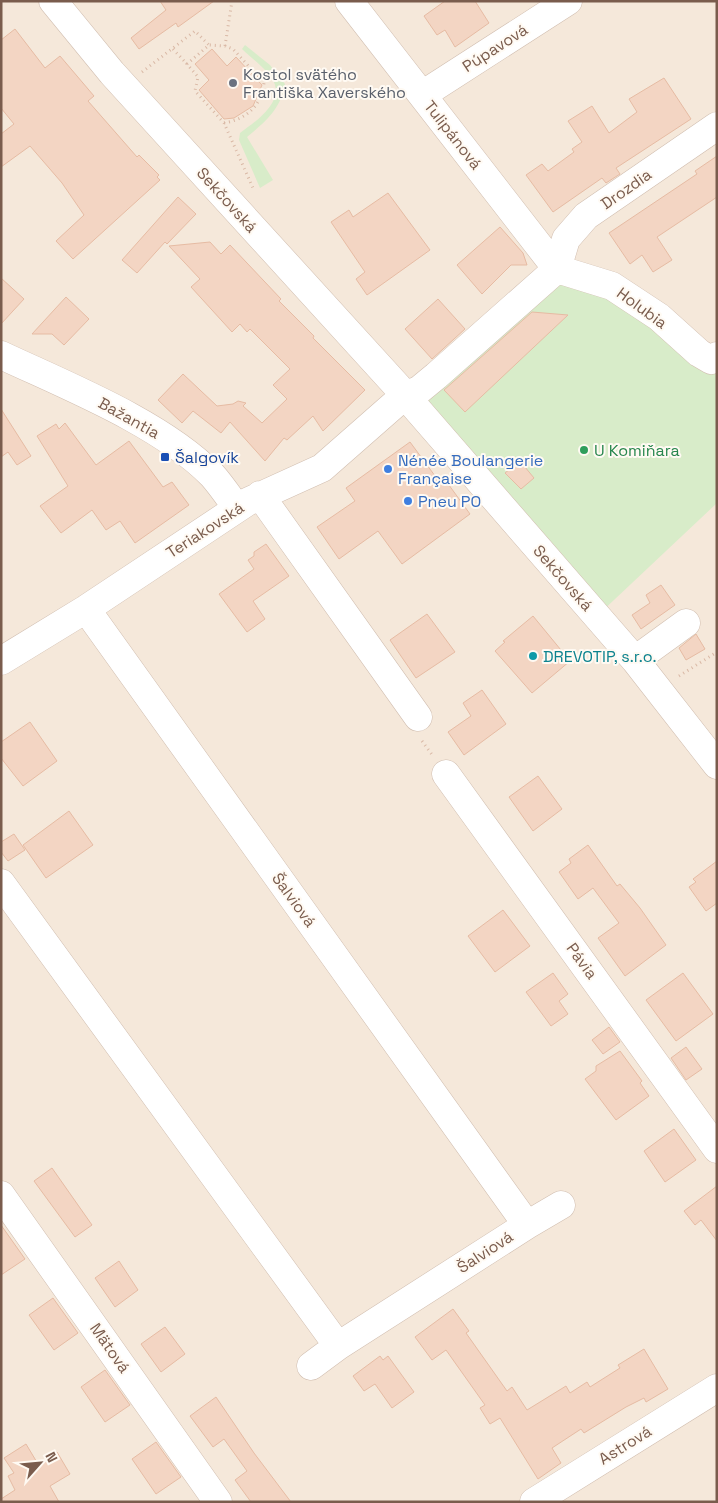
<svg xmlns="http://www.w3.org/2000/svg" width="718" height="1503" font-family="'Space Grotesk',sans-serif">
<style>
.residential{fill:#f5e8da}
.green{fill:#d8ecc9}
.building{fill:#f3d5c3;stroke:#e6bba3}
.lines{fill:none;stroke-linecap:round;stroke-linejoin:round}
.minor-casing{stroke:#d1beb0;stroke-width:29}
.path{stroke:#d9b8a5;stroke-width:3;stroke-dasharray:1 4;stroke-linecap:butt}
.minor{stroke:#fff;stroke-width:28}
.worship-dot{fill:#6b7280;stroke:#fffaf3;stroke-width:2}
.leisure-dot{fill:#2e9e5b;stroke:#fffaf3;stroke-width:2}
.transit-dot{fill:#1a4fb4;stroke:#fffaf3;stroke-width:2}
.shop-dot{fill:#3f7fe0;stroke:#fffaf3;stroke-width:2}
.culture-dot{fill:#0f9aa8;stroke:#fffaf3;stroke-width:2}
.labels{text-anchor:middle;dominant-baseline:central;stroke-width:4;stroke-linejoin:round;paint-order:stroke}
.street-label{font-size:16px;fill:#7a5c4d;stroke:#fffaf3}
.worship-label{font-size:16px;fill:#5b616d;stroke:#fffaf3;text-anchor:start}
.leisure-label{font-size:16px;fill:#27864d;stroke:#fffaf3;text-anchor:start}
.transit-label{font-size:16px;fill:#164399;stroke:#fffaf3;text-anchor:start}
.shop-label{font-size:16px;fill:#366cbe;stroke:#fffaf3;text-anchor:start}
.culture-label{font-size:16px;fill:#0d838f;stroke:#fffaf3;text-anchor:start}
</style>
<rect width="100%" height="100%" fill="#fdf6ec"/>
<path class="residential" d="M1 1H717V1502H1Z"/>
<path class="green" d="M245 45 270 65 285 84C281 109 265 122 247 137L273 180 260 188 239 140 240 133C255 122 285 102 273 80 266 68 251 58 242 49Z
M557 269 612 286 717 366V503L597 616 404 396Z"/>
<path class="building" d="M160 1H214L178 27 176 23 139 49 131 38 166 10Z
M445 1H475L489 23 455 47 445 30 437 35 424 16Z
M15 29 45 68 60 56 94 96 88 101 137 157 139 155 159 175 157 177 160 180 73 259 56 241 84 215 62 183 30 146 1 167V134L14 124 1 108V40Z
M212 49 227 66 236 57 262 85 253 106 234 118 224 119 199 90 209 80 195 64Z
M664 78 691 119 616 168 620 174 606 183 602 178 553 212 526 175 542 164 548 171 574 152 572 149 582 142 568 121 592 106 609 133 637 112 629 99Z
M717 156V197L657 237 672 260 653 272 642 255 630 264 609 233 697 174 695 171Z
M388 193 430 250 367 295 356 279 365 272 331 222 349 210 353 217Z
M178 197 196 214 167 244 165 242 137 273 122 260Z
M500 227 523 253 527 265H511L482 294 457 265Z
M210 242 221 254 230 245 281 299 279 301 314 336 313 338 365 390 323 431 313 416 287 440 284 438 265 461 230 422 221 433 193 411 182 423 158 400 183 374 217 406 233 404 238 401 246 403 243 406 262 423 287 399 273 385 290 369 250 329 247 332 240 324 232 332 191 287 200 279 169 246Z
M1 278 24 299 1 324Z
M66 297 89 319 64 345 52 334H32Z
M438 299 465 329 432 359 405 329Z
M532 312 568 315 465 412 444 390Z
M1 409 31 456 17 465 8 452 1 457Z
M65 423 96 465 129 441 163 487 172 482 189 505 135 543 120 521 106 530 92 510 61 533 40 506 68 486 37 436 56 424 59 429Z
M410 442 441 484 446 481 470 514 402 564 378 531 339 559 317 527 355 501 346 488Z
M520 461 534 478 521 489 505 473Z
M266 544 289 576 253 601 265 619 247 632 219 594 254 569 248 560 254 556V552Z
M661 585 675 605 641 629 632 615 650 603 646 595Z
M427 614 455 652 416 678 390 640Z
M533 616 570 661 532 693 495 651 505 642 503 641Z
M696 634 705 649 686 660 679 648Z
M482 690 506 724 464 755 448 732 471 716 463 703Z
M30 722 57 761 23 786 1 758V742Z
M538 776 562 809 533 831 509 797Z
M69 811 93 845 46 878 23 845Z
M14 834 25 850 8 861 1 852V842Z
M588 845 617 886 620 884 640 908 666 945 625 976 598 938 619 923 593 888 578 899 559 872 571 863 569 859Z
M717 861V903L706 911 689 887 696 882 693 879Z
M503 910 530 946 495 972 468 936Z
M553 973 568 994 559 1001 568 1014 551 1026 526 992Z
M683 973 713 1014 676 1041 646 1000Z
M609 1027 620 1042 603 1054 592 1040Z
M686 1047 702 1069 686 1080 671 1058Z
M620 1051 642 1081 640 1083 649 1096 616 1120 585 1079 596 1071V1066Z
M674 1129 696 1160 665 1182 644 1151Z
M52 1168 92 1225 75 1237 34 1181Z
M717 1186V1241L701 1220 695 1225 684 1211Z
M1 1225 25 1259 1 1275Z
M119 1261 138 1290 115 1307 95 1278Z
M53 1298 78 1333 54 1350 29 1315Z
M453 1309 469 1331 466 1333 507 1391 512 1387 527 1410 566 1386 570 1393 587 1382 590 1387 620 1368 618 1365 644 1349 668 1389 646 1402 644 1398 626 1407 584 1433 581 1429 552 1448 561 1463 538 1479 500 1418 490 1424 480 1408 485 1405 446 1350 432 1360 415 1337Z
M165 1327 185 1354 161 1372 141 1344Z
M380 1356 383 1360 388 1356 414 1392 392 1408 375 1384 364 1391 353 1376Z
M105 1370 130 1405 105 1422 81 1387Z
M216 1397 254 1453 291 1502H251L235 1480 247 1471 224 1439 213 1447 190 1416Z
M156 1442 181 1477 156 1494 132 1459Z
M26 1444 38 1464 57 1452 70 1474 50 1486 59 1502H1V1499L15 1490 8 1476 14 1473 4 1458Z"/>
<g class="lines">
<defs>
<path id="minor" d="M53 1 112 73 397 386 635 660 717 765
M349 1 557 269
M422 95 568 1
M557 269 566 239 586 216 717 126
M557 269 612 286 659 317 699 353 711 360 717 356
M1 355C67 386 161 423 212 475 221 485 229 497 237 508
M260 495 418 717
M635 660 686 623
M1 661 86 609 247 502 322 468 404 396 419 390 436 376 557 269
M446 774 717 1149
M1 883 338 1346 527 1225 86 609
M1 1195 218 1502
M527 1225 561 1205
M311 1366 338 1346
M534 1502 717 1388"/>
</defs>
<use href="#minor" class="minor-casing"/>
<path class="path" d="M225 46 232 1
M173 49 187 64
M142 72 195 31 209 45
M224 123C247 119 261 106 264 83L233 49 225 46 209 45 187 64 198 77 195 91 224 123 253 188 251 190
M679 676 717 652
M422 741 433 756"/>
<use href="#minor" class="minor"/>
</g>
<circle class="worship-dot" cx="233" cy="83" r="5"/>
<circle class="leisure-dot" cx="584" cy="450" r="5"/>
<rect class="transit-dot" x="160" y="452" width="10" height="10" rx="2.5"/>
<g class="shop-dot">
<circle cx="388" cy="469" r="5"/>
<circle cx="408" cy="501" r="5"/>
</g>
<circle class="culture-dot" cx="533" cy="656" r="5"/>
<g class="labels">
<g class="street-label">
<text transform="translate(495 48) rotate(-33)">Púpavová</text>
<text transform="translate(453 135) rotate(52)">Tulipánová</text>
<text transform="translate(626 189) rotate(-35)">Drozdia</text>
<text transform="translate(227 200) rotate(48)">Sekčovská</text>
<text transform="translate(642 308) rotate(36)">Holubia</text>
<text transform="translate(129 418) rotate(29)">Bažantia</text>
<text transform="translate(205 530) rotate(-33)">Teriakovská</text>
<text transform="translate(563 578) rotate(49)">Sekčovská</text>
<text transform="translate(294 900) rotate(54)">Šalviová</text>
<text transform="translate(582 961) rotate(54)">Pávia</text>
<text transform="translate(485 1252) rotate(-33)">Šalviová</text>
<text transform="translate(110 1348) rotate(55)">Mätová</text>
<text transform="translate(625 1445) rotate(-32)">Astrová</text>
</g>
<g class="worship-label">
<text x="243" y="74">Kostol svätého<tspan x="243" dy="18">Františka Xaverského</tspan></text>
</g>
<g class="leisure-label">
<text x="594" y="450">U Komiňara</text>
</g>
<g class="transit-label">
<text x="175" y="457">Šalgovík</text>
</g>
<g class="shop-label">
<text x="398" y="460">Nénée Boulangerie<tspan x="398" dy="18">Française</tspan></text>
<text x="418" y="501">Pneu PO</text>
</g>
<g class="culture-label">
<text x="543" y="656">DREVOTIP, s.r.o.</text>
</g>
</g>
<rect width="718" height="1503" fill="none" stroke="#7a5c4d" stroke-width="5"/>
<g transform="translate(40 1463) rotate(63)" stroke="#fffaf3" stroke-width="4" paint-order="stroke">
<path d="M0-4L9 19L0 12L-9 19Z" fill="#7a5c4d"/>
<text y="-8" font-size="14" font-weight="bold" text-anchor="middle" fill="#7a5c4d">N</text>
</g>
</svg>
